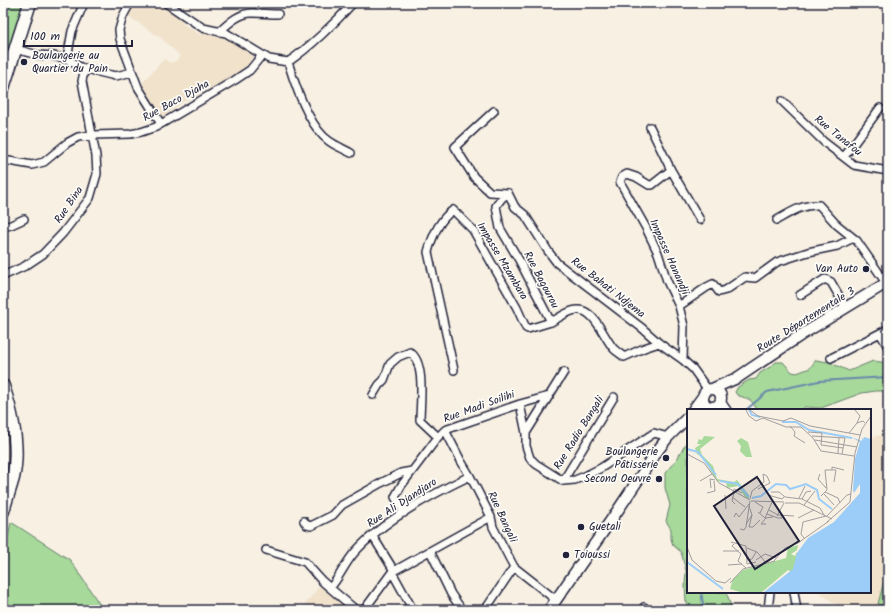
<svg xmlns="http://www.w3.org/2000/svg" width="891" height="613" font-family="Kalam,sans-serif">
<style>
.built{fill:#f0e2cb}
.green{fill:#a7d99a;stroke:#647e6a}
.lines{fill:none;stroke-linecap:round;stroke-linejoin:round}
.stream{stroke:#6b89ac;stroke-width:2}
.minor-casing{stroke:#22223b;stroke-width:10}
.secondary-casing{stroke:#22223b;stroke-width:13}
.primary-casing{stroke:#22223b;stroke-width:15}
.minor{stroke:#fdfcf7;stroke-width:7}
.secondary{stroke:#fdfcf7;stroke-width:10}
.primary{stroke:#fdfcf7;stroke-width:12}
.poi-dot{fill:#22223b;stroke:#fdfcf7;stroke-width:1.5}
.labels{text-anchor:middle;dominant-baseline:central;stroke-width:3.5;stroke-linejoin:round;paint-order:stroke}
.poi-label{font-size:11px;fill:#22223b;stroke:#fdfcf7;text-anchor:start}
.street-label{font-size:11px;fill:#22223b;stroke:#fdfcf7}
.inset-river{fill:none;stroke:#9bcdf8;stroke-width:2}
.inset-road{fill:none;stroke:#a29ea0;stroke-width:1}
.view{fill:#22223b;fill-opacity:0.15;stroke:#22223b;stroke-width:2}
.inset-edge{fill:none;stroke:#22223b;stroke-width:2}
</style>
<rect width="100%" height="100%" fill="#f7f0e3"/>
<filter id="ink" filterUnits="userSpaceOnUse"><feTurbulence type="fractalNoise" baseFrequency=".025" numOctaves="2"/><feDisplacementMap in="SourceGraphic" scale="8" xChannelSelector="R" yChannelSelector="G"/><feConvolveMatrix kernelMatrix="1 2 1 2 8 2 1 2 1" color-interpolation-filters="sRGB"/></filter>
<g filter="url(#ink)">
<path class="built" d="M134 3H159L163 4 182 19 183 24 201 35 204 32 223 35 255 53 247 66 223 82 181 103 163 117 152 103 142 83 164 59 170 63 176 61 180 56 161 38 127 15Z
M888 433V610H844L819 592H870V438Z
M323 582 353 610H300Z"/>
<path class="green" d="M3 3H24L3 65Z
M816 360 828 362 849 371 873 361 888 363V391H876L862 393 821 408 805 407 800 410H757C750 397 749 400 737 395L735 392 738 387 749 380 756 379 760 373 772 366 776 362H783L792 372 797 373 810 368Z
M688 440V592H725L728 597 732 610H691L686 601 685 585 686 571 681 552 673 545 671 539V529L666 521 670 505 665 488V473L677 459Z
M11 522 70 560 100 605 101 610H13L3 599V562Z
M885 577 888 578V606L878 604Z"/>
<g class="lines">
<path class="stream" d="M746 410 767 392 819 381 888 377
M688 523V527
M701 592 704 610"/>
<defs>
<path id="minor" d="M130 3 123 16 119 30 120 39 138 87 161 124
M166 3 203 28 226 33 269 59 288 62C309 48 336 22 353 3
M219 32C228 24 239 13 252 13 261 13 269 14 278 14
M15 49 38 55 53 56 67 59 82 68 111 75 116 76 132 72
M67 59 72 31 84 3
M288 62C295 85 310 128 329 141 336 146 344 149 351 153
M782 101 824 142 854 165 888 171
M494 111 455 147 474 177 490 192 508 193
M650 127 671 170 652 185H649L636 177 627 174 622 177 620 182 646 228 658 253 667 281 679 306 684 326 683 360
M844 157 880 108
M3 160 32 165 44 162 67 143 78 137 93 135 130 134 141 132 156 127 235 80 250 70 262 55
M671 170 700 220
M508 193 515 207 525 215 548 251 557 263 642 328 659 343 683 360 693 369 708 390
M508 193 502 198 496 206 500 228 519 260 551 322C559 318 569 310 577 310 594 308 604 338 614 349 617 352 621 354 624 357L644 348 659 343
M777 220C791 212 803 204 819 205L836 224 857 241 886 283
M3 227 11 225 24 219
M3 276 25 266 43 254 63 233 90 198 97 174 96 156 82 81 85 68
M800 295 825 279 831 282 846 308
M679 306 707 287 713 284 719 292 726 290 745 277 755 278 777 262 808 252 837 246 853 238
M880 333 888 347
M831 358 888 329
M454 370 428 252C432 237 439 220 453 210L473 230 517 308 526 328 528 329 551 322
M373 395 379 385 384 380 390 364 398 357 410 352C426 363 420 403 420 420L438 437
M720 400 727 410
M520 404 526 433V446L530 458 536 464 563 481 575 480 587 475 601 468 654 433 668 437
M714 406 722 410
M445 430 461 461 470 476 491 517 493 527 514 567 556 600
M526 433 564 372
M563 481 614 397
M404 513 395 497 401 486 438 437 445 430 520 404 549 396
M304 521 307 525 311 526 333 515 342 505 381 483 401 473 412 471
M372 535 393 569 392 572 413 610
M266 550 305 562 322 581 330 588
M430 551 451 594 462 610
M794 592 797 610
M356 610 330 588C340 577 345 563 355 552 383 521 432 494 470 476
M364 610 392 572 491 517
M485 610 514 567
M642 610 644 607
M768 610 770 592"/>
<path id="secondary" d="M712 389 737 378 801 335 888 282
M703 398a9 9 0 1 1 18 0a9 9 0 1 1-18 0Z
M693 410 704 395
M549 610 616 513 658 450 668 437 688 417"/>
<path id="primary" d="M3 88 30 3
M3 386C13 416 20 448 13 478 10 489 6 500 3 511"/>
</defs>
<use href="#minor" class="minor-casing"/>
<use href="#secondary" class="secondary-casing"/>
<use href="#primary" class="primary-casing"/>
<use href="#minor" class="minor"/>
<use href="#secondary" class="secondary"/>
<use href="#primary" class="primary"/>
</g>
</g>
<g class="poi-dot">
<circle cx="24" cy="62" r="4"/>
<circle cx="866" cy="269" r="4"/>
<circle cx="666" cy="458" r="4"/>
<circle cx="659" cy="479" r="4"/>
<circle cx="581" cy="527" r="4"/>
<circle cx="566" cy="555" r="4"/>
</g>
<g class="labels">
<g class="poi-label">
<text x="32" y="56">Boulangerie au<tspan x="32" dy="13">Quartier du Pain</tspan></text>
<text x="858" y="269" text-anchor="end">Van Auto</text>
<text x="658" y="452" text-anchor="end">Boulangerie<tspan x="658" dy="13">Pâtisserie</tspan></text>
<text x="651" y="479" text-anchor="end">Second Oeuvre</text>
<text x="589" y="527">Guetali</text>
<text x="574" y="555">Toioussi</text>
</g>
<g class="street-label">
<text transform="translate(176 101) rotate(-29)">Rue Baco Djaha</text>
<text transform="translate(838 136) rotate(39)">Rue Tanafou</text>
<text transform="translate(69 205) rotate(-56)">Rue Bina</text>
<text transform="translate(669 257) rotate(66)">Impasse Hanandji</text>
<text transform="translate(502 261) rotate(59)">Impasse Mzambara</text>
<text transform="translate(541 280) rotate(62)">Rue Bagourou</text>
<text transform="translate(608 288) rotate(38)">Rue Bahati Ndjema</text>
<text transform="translate(806 320) rotate(-32)">Route Départementale 3</text>
<text transform="translate(479 407) rotate(-20)">Rue Madi Soilihi</text>
<text transform="translate(579 433) rotate(-58)">Rue Radio Bangali</text>
<text transform="translate(402 503) rotate(-33)">Rue Ali Djandjaro</text>
<text transform="translate(502 517) rotate(65)">Rue Bangali</text>
</g>
</g>
<g transform="translate(687 409)">
<rect width="184" height="184" fill="#f7f0e3"/>
<path d="M17 27 28 28 13 40 15 46 26 57 30 70 47 73 50 71 62 86V90L58 88 51 77 40 79 39 73 30 72 15 48 10 45 8 39 14 35H10L12 30 8 29 15 31ZM54 29 61 33 65 48H59L53 42 54 37 50 32ZM111 136 110 141 104 145 108 147 110 143 116 150 113 151 117 152 107 164 101 161 75 183H53L43 180 46 170 56 161 99 149 101 139Z" fill="#a7d99a"/>
<path d="M164 28 175 32V28L176 31 177 28 184 30V183H77L106 160 110 144 121 129 147 113 173 84V75L167 84 166 81 168 50 173 33Z" fill="#9bcdf8"/>
<path class="inset-river" d="M62 1 65 6 73 8M95 13H109L122 21 165 29M0 40 11 43 29 66M33 72 51 75 62 88M65 89 74 87 89 75 99 76 103 80 119 75 130 81 132 90 145 100M0 153 36 180"/>
<path class="inset-road" d="M59 1 62 7 69 12 76 9 99 18H114L126 29 134 42 167 47M63 1 71 7 96 12 104 9 123 17 173 26M168 1 173 7 170 14M103 17 108 23 107 27 118 34M121 23 135 24 134 36 156 39M162 24 170 14 176 12 178 14M125 27 158 29 155 45M128 31 170 38M151 44 152 29M0 45 17 54 32 74 63 91M145 61V58L157 61M133 65 131 70 139 79M13 72 25 65M24 79 23 70 28 71M71 80 83 74 80 67 76 65M46 83 47 80 55 84M84 83H92L98 88 115 90 133 99 137 106M138 83 151 89 153 94M20 84 28 82 27 72M47 84 45 92 48 95M137 85 147 96M38 86 39 100M81 86 95 90 97 88M134 87 140 81 138 61H149L147 73M45 88 58 98M112 89 118 77M63 90 65 82 77 73 76 65M115 90 119 83 124 82M64 92 97 93M68 93 76 98 73 104M98 94H112L145 110M117 96 128 82M82 101 91 106 107 107M71 103 78 109 86 108M80 105 91 109H95V106M90 107 97 94M140 107 160 86 164 85M47 108 49 104 52 108 62 95M78 109 85 93M79 109 74 115H79M111 109 127 101M140 113 163 93 168 44 175 20 184 7M59 115 65 106 62 97M62 118H66L73 111M62 118 65 106M53 120 57 121 59 118 63 92M117 129 114 125 116 113 139 107M44 133 59 137 60 155 69 153M47 135 45 137 54 145 51 152 59 159M0 138 5 151 29 172 38 174 44 169M60 139 70 143 80 155M36 142H52M60 151 65 150 69 143M69 151 78 145 89 149M87 152 98 139 111 134 142 112M41 156 55 155M43 174 56 160 88 152"/>
<path class="view" d="M70 68 112 132 68 160 27 97Z"/>
<rect width="184" height="184" class="inset-edge"/>
</g>
<rect width="891" height="613" fill="none" stroke="#fdfcf7" stroke-width="16"/>
<rect x="8" y="8" width="875" height="597" fill="none" stroke="#22223b" stroke-width="1.5" filter="url(#ink)"/>
<path d="M24 40v6h108v-6" fill="none" stroke="#22223b" stroke-width="2"/>
<text x="30" y="40" font-size="12" fill="#22223b" stroke="#fdfcf7" stroke-width="3" paint-order="stroke">100 m</text>
</svg>
